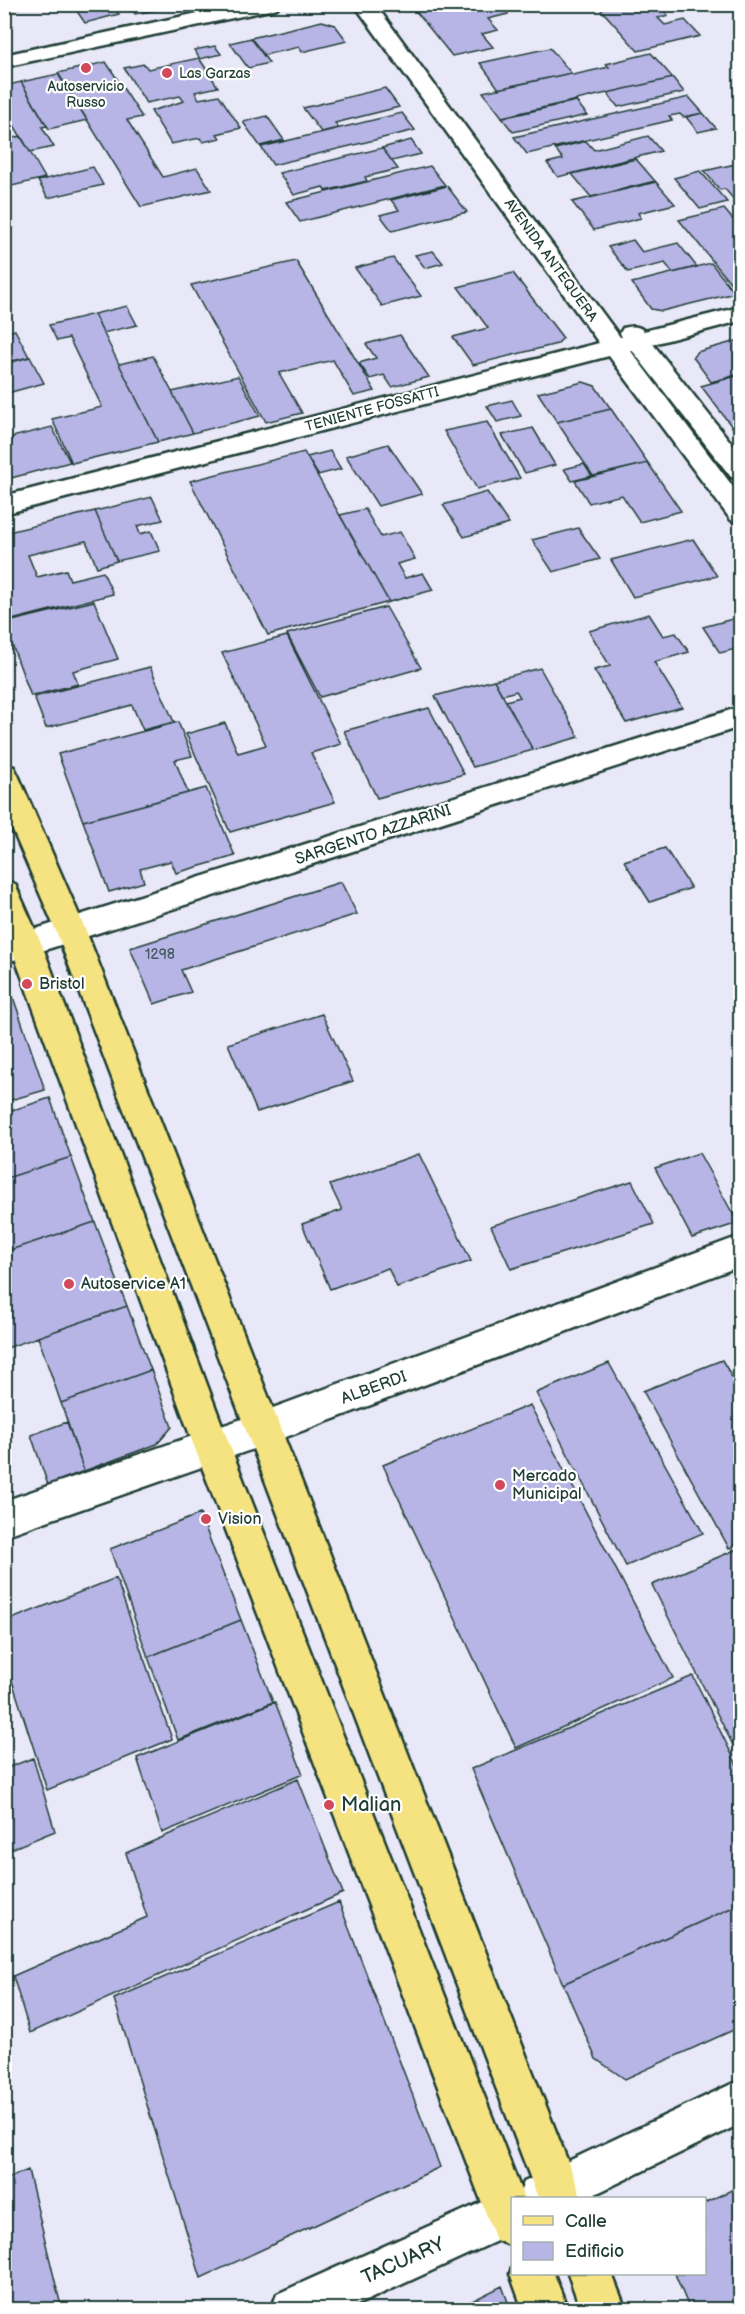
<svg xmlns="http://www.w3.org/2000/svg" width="745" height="2314" font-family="'Balsamiq Sans',sans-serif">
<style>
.building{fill:#b7b4e6;stroke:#1f3d34;stroke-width:1.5}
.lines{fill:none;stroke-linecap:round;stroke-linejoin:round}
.street-casing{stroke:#1f3d34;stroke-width:5}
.secondary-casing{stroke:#1f3d34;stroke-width:5}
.primary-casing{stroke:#1f3d34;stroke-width:5}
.street{fill:#fff;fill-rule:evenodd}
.secondary{fill:#fff;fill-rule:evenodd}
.primary{fill:#f5e382;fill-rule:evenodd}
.poi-dot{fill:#d1495b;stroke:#fff;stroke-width:2}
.labels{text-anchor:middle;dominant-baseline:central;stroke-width:4.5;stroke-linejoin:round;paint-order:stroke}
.far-poi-label{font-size:14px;fill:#1f3d34;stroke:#fff;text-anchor:start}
.far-street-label{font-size:14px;fill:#1f3d34;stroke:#fff}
.number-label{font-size:14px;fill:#455b60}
.street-label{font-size:16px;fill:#1f3d34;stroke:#fff}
.poi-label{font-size:16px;fill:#1f3d34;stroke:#fff;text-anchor:start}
.near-poi-label{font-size:20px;fill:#1f3d34;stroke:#fff;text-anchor:start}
.near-street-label{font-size:20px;fill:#1f3d34;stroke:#fff}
</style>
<rect width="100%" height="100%" fill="#e9e8f8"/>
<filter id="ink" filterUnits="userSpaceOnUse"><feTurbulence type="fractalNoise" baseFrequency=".0167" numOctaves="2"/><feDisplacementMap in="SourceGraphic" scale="12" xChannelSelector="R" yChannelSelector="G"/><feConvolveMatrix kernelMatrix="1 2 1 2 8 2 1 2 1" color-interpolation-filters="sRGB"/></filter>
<g filter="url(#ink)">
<path class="building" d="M6 4H35L10 10Z
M72 4H112L119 14 85 23Z
M130 4H187L135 14Z
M410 4H500L508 14 488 19 498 30 482 34 493 47 452 56Z
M596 4H658L668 15 658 18 665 25 685 20 700 36 638 51Z
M322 21 335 25 347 41 302 52 299 47 264 55 251 38Z
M251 38 269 63 248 68 230 43Z
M215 46 221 54 200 59 194 50Z
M550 48 571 73 499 89 480 63Z
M651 53 673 78 502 117 483 92 571 73 573 75 609 67 606 64Z
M199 58 218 87 195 92 199 99 219 95 241 128 217 134 220 138 203 142 200 138 171 144 151 111 184 101 180 96 146 103 124 68 144 64 148 69Z
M106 62 142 117 127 120 163 177 197 168 211 190 141 207 58 73Z
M58 74 87 120 49 129 21 82Z
M673 78 684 92 618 107 607 93Z
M21 82 47 126 42 127 54 147 30 152 4 109V86Z
M385 88 399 107 335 123 338 128 321 132 303 108Z
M689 97 703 113 683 117 680 114 669 116 672 120 527 154 514 137Z
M576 101 587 115 513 132 502 118Z
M402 113 415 130 273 165 261 147Z
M703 113 716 128 698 132 686 117Z
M267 116 284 140 260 146 243 122Z
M21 136 45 178 8 187 4 180V140Z
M648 136 661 151 558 177 547 163 563 159 555 149 586 141 594 150Z
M411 140 421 154 392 161 382 148Z
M382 148 398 169 365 177 367 181 325 191 323 187 294 195 279 173Z
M636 159 655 181 591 197 572 174Z
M740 163V207L725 189 720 190 704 171Z
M430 166 445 185 300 222 286 202Z
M93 167 103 185 48 198 38 181Z
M700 171 727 202 700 209 674 178Z
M656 182 675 204 638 213 641 218 594 230 572 202Z
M447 186 467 212 392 231 380 215 399 210 391 200Z
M724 209 740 228V291L738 292 679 220Z
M633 240 642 252 678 243 697 267 673 273 665 263 628 272 608 247Z
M433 251 443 263 425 268 415 255Z
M393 258 421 296 382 306 355 268Z
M296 261 375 391 354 396 333 360 279 373 302 413 266 422 191 285Z
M711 263 735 293 662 311 651 309 632 283Z
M513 273 563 338 557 344 473 365 453 337 488 328 458 287Z
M127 306 137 325 103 333 94 314Z
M94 314 158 442 72 463 52 419 102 407 69 338 57 341 49 325Z
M15 330 29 357 4 363V333Z
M400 335 429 377 392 387 384 375 370 379 359 363 376 358 366 344Z
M740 340V374L711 382 693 357 697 352Z
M153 356 172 392 193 433 158 442 119 364Z
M30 357 44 383 4 394V364Z
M740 375V436H739L701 386Z
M238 376 260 416 193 433 172 392Z
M583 382 595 386 611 409 557 422 538 393Z
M512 400 521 416 497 422 487 406Z
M611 409 648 463 593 476 557 422Z
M487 422 520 478 477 489 444 431Z
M52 427 70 462 4 480V439Z
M533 428 555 465 525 473 502 435Z
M388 444 422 494 378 506 346 456Z
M330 451 341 469 318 475 307 457Z
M304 452 389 602 268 635 190 481Z
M648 463 681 511 640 522 622 495 589 503 575 481Z
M584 464 592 476 572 481 564 469Z
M487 492 509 524 464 537 443 505Z
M152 497 163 520 137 526 140 534 151 531 160 551 117 561 95 511Z
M365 509 381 537 400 532 415 559 397 564 405 578 423 573 433 590 389 602 340 515Z
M95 511 117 561 97 567 86 541 28 555 37 577 66 570 70 580 103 572 113 594 4 622V533Z
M578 528 600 559 553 572 532 540Z
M693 539 717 576 633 597 611 560Z
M94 601 118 659 73 671 78 684 31 696 4 623Z
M386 607 421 668 320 697 287 634Z
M649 614 663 636 676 633 689 652 654 662 682 707 626 723 594 670 610 666 589 631Z
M740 617V648L720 653 703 627Z
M287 636 341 744 311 753 335 802 230 832 186 734 225 723 238 753 266 745 222 653Z
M150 667 174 722 143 730 132 705 46 728 34 697Z
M540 668 579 737 533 750 506 701 520 697 516 691 502 695 494 680Z
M494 680 533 750 473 767 435 696Z
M429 708 464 774 377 798 344 731Z
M178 722 192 756 175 760 188 793 83 821 58 754Z
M206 788 235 856 176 873 171 861 140 869 144 882 109 892 83 821Z
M665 848 691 888 650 902 624 861Z
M341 882 357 914 181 970 191 992 154 1004 130 948Z
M12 994 45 1090 4 1102V996Z
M322 1014 353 1081 257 1112 228 1044Z
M50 1098 71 1157 4 1179V1113Z
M699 1153 738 1223 692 1238 655 1168Z
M419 1154 471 1261 397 1287 388 1268 330 1289 302 1224 342 1210 330 1185Z
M71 1157 95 1222 4 1252V1179Z
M632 1181 654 1224 511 1269 491 1226Z
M95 1222 127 1306 4 1349V1252Z
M127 1306 151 1370 61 1403 38 1337Z
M722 1360 740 1391V1543L729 1548 643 1391Z
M609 1363 703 1533 626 1566 536 1393Z
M151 1370 172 1427 157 1444 84 1471 61 1403Z
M530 1405 673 1678 516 1748 383 1465Z
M67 1422 84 1471 48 1485 31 1435Z
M200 1514 241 1620 148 1657 110 1549Z
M740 1548V1759L652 1585Z
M116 1578 172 1739 47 1790 4 1656V1622Z
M241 1620 273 1702 178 1740 148 1657Z
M693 1676 740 1771V1904L563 1984 471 1769Z
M275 1702 303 1774 162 1833 137 1758Z
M33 1758 55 1831 4 1852V1769Z
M298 1779 343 1893 30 2033 13 1976 147 1917 126 1853Z
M339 1902 440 2167 201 2278 114 1999Z
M740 1904V2027L625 2079 596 2059 563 1984Z
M28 2170 62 2310H4V2180Z
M740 2186V2310H690L675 2274H704V2203Z
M502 2286 511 2310H454Z"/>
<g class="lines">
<defs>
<path id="street" d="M354 4H375L620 337H622L620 333 623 328C631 326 638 325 644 331L740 307V321L653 344 740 454V479L731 477 632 350H630L740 496V523L731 520 609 356 4 514V496L599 343Z
M740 707V727L4 963V939Z
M740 1236V1266L262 1446 4 1536V1501L262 1412Z
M740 2080V2124L587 2198H512V2234L346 2310H271L277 2294 496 2196 512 2190 520 2193 524 2182Z"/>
<path id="secondary" d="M239 4H280L277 8 270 10 4 67V55Z"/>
<path id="primary" d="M4 764 14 767 18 775 86 931 582 2198H538L56 931 4 810Z
M4 880 15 884 42 945 230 1446 524 2198H512V2246L496 2240 490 2224 194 1446 4 928Z
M512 2267V2274H554L568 2310H523L510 2274Z
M568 2274H612L626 2310H581Z"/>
</defs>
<use href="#street" class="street-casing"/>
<use href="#secondary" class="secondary-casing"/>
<use href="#primary" class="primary-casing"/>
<use href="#street" class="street"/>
<use href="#secondary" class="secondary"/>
<use href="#primary" class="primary"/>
</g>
</g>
<g class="poi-dot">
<circle cx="86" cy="68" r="6"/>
<circle cx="167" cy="73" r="6"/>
<circle cx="27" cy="984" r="6"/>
<circle cx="69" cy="1284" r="6"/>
<circle cx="500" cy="1485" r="6"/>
<circle cx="206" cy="1519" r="6"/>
<circle cx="329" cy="1805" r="6"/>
</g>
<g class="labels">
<g class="far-poi-label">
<text x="179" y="73">Las Garzas</text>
<text x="86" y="86" text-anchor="middle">Autoservicio<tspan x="86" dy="16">Russo</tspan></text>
</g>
<g class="far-street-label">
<text transform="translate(551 260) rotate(54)">AVENIDA ANTEQUERA</text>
<text transform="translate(372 409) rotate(-15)">TENIENTE FOSSATTI</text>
</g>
<g class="number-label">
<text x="160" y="954">1298</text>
</g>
<g class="street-label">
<text transform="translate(373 835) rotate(-18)">SARGENTO AZZARINI</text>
<text transform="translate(374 1388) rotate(-20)">ALBERDI</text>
</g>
<g class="poi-label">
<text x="39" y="984">Bristol</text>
<text x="81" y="1284">Autoservice A1</text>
<text x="512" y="1476">Mercado<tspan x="512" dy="18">Municipal</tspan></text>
<text x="218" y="1519">Vision</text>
</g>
<g class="near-poi-label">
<text x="341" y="1805">Malian</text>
</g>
<g class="near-street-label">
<text transform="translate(403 2261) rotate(-24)">TACUARY</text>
</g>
</g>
<rect width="745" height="2314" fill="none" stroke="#fff" stroke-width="24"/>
<rect x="12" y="12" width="721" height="2290" fill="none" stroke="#1f3d34" stroke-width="2" filter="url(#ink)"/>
<rect x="511" y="2197" width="195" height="78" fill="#ffffff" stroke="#a5b1ae" stroke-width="1.5"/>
<rect x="523" y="2216" width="30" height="9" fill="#f5e382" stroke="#a5b1ae" stroke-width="1.5"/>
<text x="565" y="2227" font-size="18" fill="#1f3d34">Calle</text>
<rect x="523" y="2242" width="30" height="18" fill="#b7b4e6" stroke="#a5b1ae" stroke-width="1.5"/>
<text x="565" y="2257" font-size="18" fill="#1f3d34">Edificio</text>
</svg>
